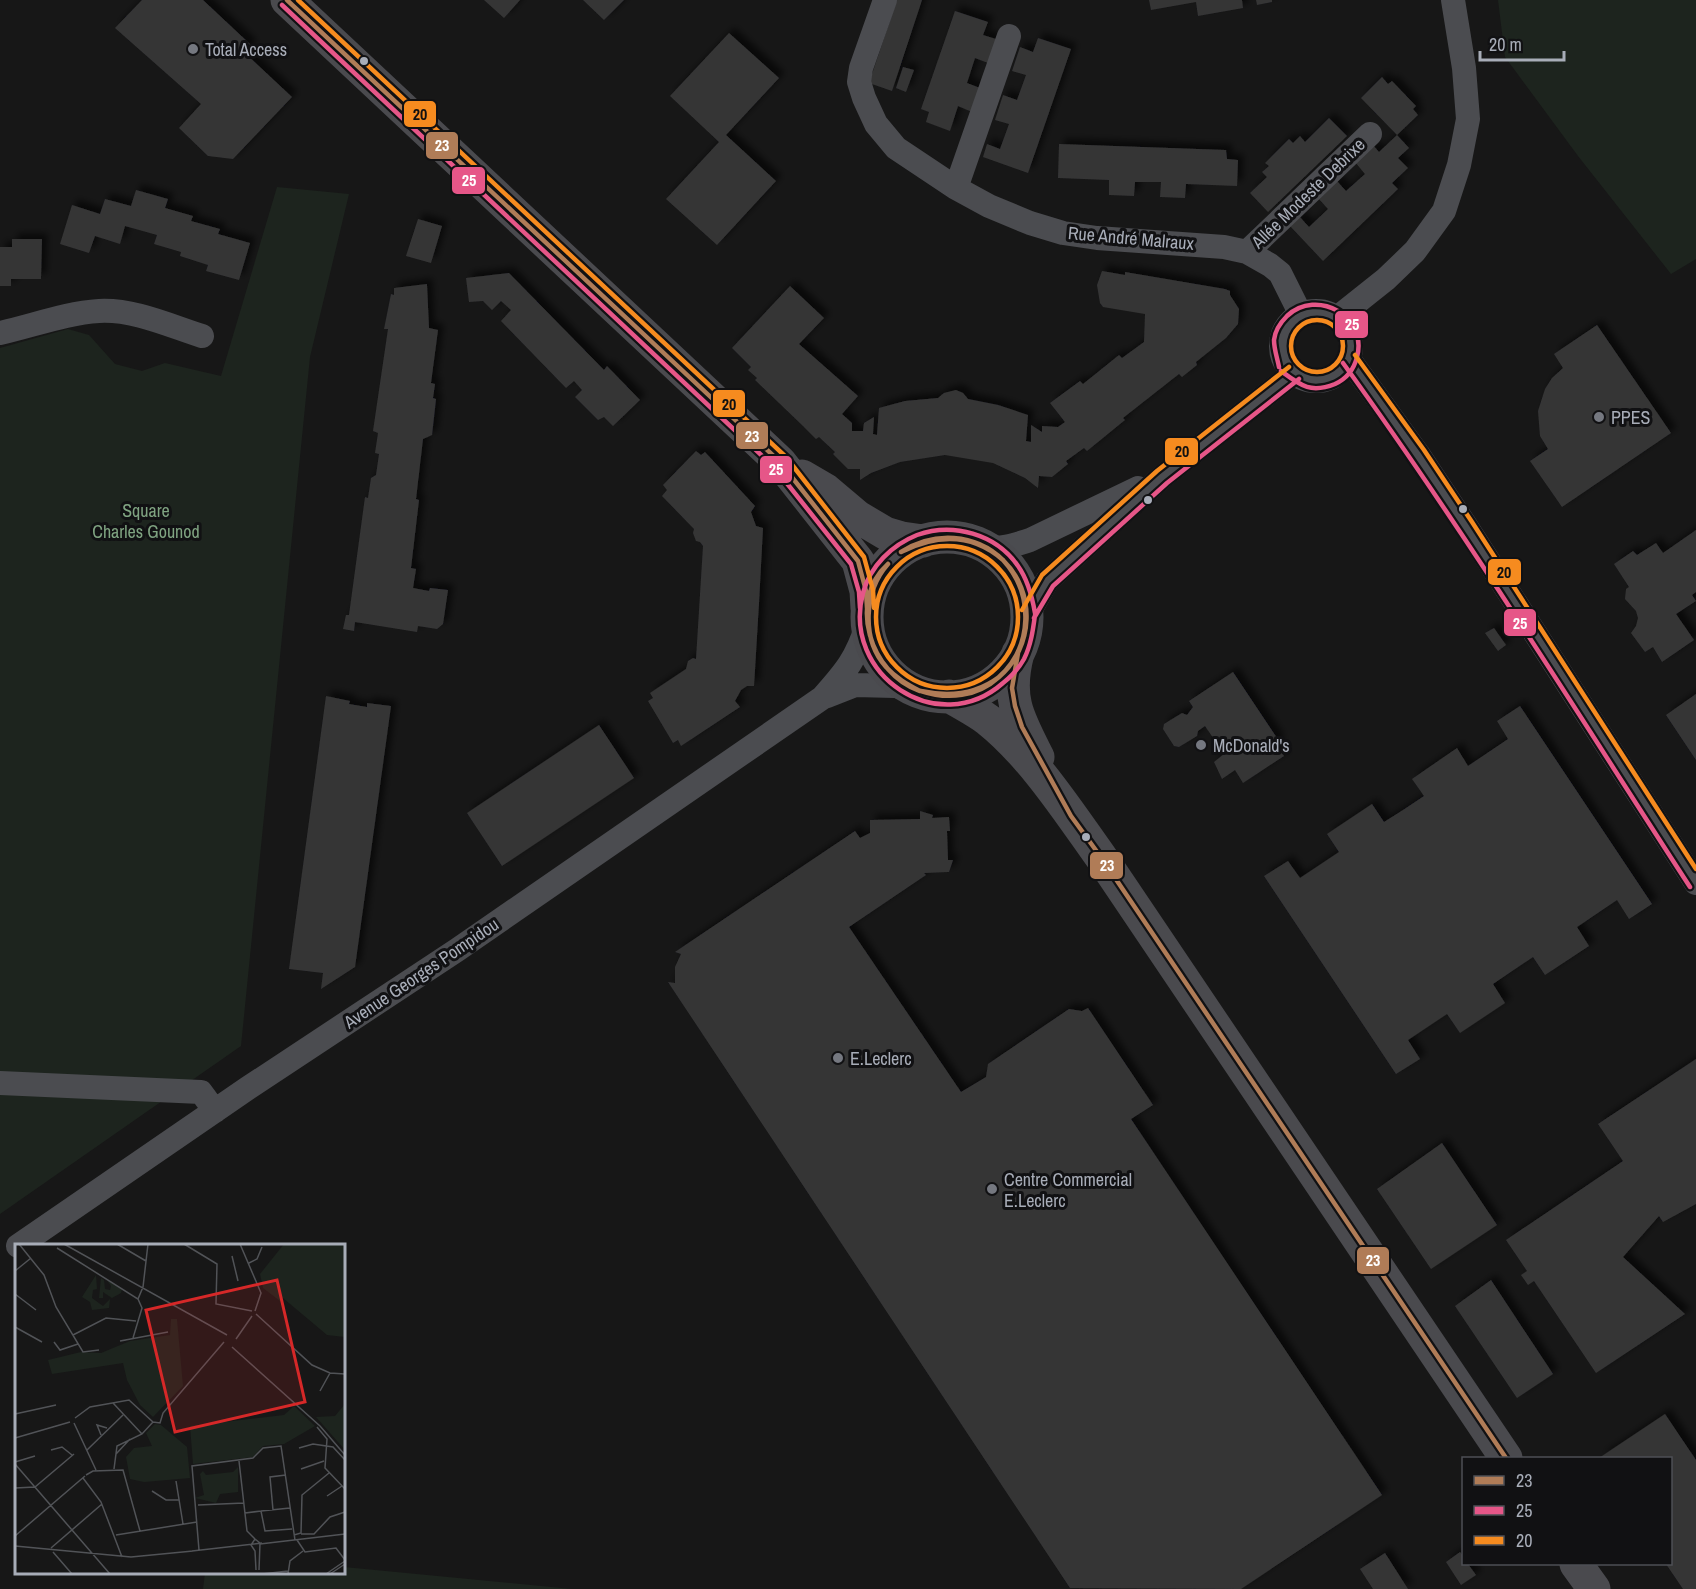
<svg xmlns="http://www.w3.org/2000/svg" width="1696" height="1589" font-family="'Archivo Narrow',sans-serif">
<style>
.green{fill:#1d241e}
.building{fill:#353536;filter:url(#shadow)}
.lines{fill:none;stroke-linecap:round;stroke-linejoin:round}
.street{stroke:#4b4c50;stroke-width:24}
.secondary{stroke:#4a4a4e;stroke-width:33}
.bus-1-casing{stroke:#111113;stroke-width:9}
.bus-2-casing{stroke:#111113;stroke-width:9}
.bus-3-casing{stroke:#111113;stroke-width:9}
.bus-1{stroke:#b07c57;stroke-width:4.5}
.bus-2{stroke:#e65688;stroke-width:4.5}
.bus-3{stroke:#f68b1f;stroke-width:4.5}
.poi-dot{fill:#757880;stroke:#111113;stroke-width:2}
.bus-dot{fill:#a8adb8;stroke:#111113;stroke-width:2}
.labels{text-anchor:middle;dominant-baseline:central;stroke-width:6;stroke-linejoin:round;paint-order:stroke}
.poi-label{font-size:18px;fill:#a8adb8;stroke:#111113;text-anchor:start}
.street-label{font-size:18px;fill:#a8adb8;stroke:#111113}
.park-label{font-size:18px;fill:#7fa381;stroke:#111113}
.inset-road{fill:none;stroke:#515357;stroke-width:1.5}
.view{fill:#d62828;fill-opacity:0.15;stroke:#d62828;stroke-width:3}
.inset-edge{fill:none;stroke:#a8adb8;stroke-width:3}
.line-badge{stroke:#111113;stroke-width:2}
.badge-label{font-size:16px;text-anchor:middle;font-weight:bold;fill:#fff}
.pale-badge-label{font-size:16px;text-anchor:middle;font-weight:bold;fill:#111}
</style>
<defs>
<filter id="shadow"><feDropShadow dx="5.5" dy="-5.5" stdDeviation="3" flood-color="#0009"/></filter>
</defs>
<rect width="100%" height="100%" fill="#171717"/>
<path class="green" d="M1498 0H1696V259L1671 274 1578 156 1505 57Z
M277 187 349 194 310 357 241 1046 0 1214V348L68 329 89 335 115 364 142 371 165 363 221 376Z
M344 1567 572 1589H203L205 1573 344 1572Z"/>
<path class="building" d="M142 0H203L251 45 245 53 292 97 233 159 208 156 179 128 201 104 115 28Z
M484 0H520L504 18Z
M583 0H624L604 20Z
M897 0H922L892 91 869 83Z
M1149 0H1242L1243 8 1198 16 1196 2 1151 10Z
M1256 0H1272V2L1257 5Z
M955 11 988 22 983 35 996 39 988 63 975 58 967 83 980 88 972 112 958 106 950 131 926 122 929 112 921 109Z
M729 33 779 78 726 135 776 181 717 245 666 199 719 142 670 96Z
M1038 38 1071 49 1028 173 983 157 987 144 1000 149 1009 124 995 120 1003 95 1017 100 1026 75 1012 71 1020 47 1033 52Z
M903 67 914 70 906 92 896 88Z
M1382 77 1388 84 1392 81 1416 106 1413 109 1418 115 1397 135 1361 98Z
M1329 118 1347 136 1268 212 1250 193 1267 177 1262 172 1269 166 1265 163 1289 139 1293 143 1300 136 1305 142Z
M1397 135 1409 148 1398 158 1408 168 1392 183 1398 189 1323 261 1290 226 1299 216 1309 227 1328 209 1318 198 1336 180 1346 191 1365 174 1355 162 1373 145 1379 152Z
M1059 144 1226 150 1227 159 1238 160 1237 186 1186 184 1185 198 1160 197 1161 182H1135L1134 196 1109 195V180L1058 178Z
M136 190 168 199 165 208 193 216 191 221 220 229 218 234 250 243 239 280 206 271 208 265 180 256 181 252 154 244 157 235 125 226 120 244 95 236 89 253 60 244 72 205 100 214 105 199 131 206Z
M418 219 442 226 431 263 406 256Z
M12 239H42L41 279H11V286H0V247H12Z
M1102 271 1125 275V272L1225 289 1230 291V295L1239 309 1238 324 1226 338 1196 362 1197 365 1182 377 1179 374 1123 418 1125 420 1087 451 1084 448 1066 461 1068 464 1052 477 1039 476 1038 488 1025 478 993 463 945 455 900 462 871 473 860 480V469H848L833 454 835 452 819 437 816 439 803 426 755 380 757 378 748 370 751 367 732 348 790 286 824 318 799 344 858 396 842 414 852 423V431H863L864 423 874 417 873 434 877 435 879 408 905 401 938 398 944 393 956 390 963 393 968 399 998 405 1028 415 1026 441 1031 442V425L1042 432V426L1058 427 1065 422 1050 403 1080 381 1083 384 1119 355 1122 358 1144 342 1145 314 1103 307 1100 303 1097 285Z
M509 273 604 370 607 366 640 400 613 426 604 417 598 420 575 397 582 390 574 381 566 388 501 321 511 310 501 301 492 310 483 301 469 302 466 278Z
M427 284 429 328 438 330 431 383 435 384 433 398 436 399 432 435 423 439 416 499 419 500 411 568 416 569 413 588 429 591 430 588 448 590 443 624 437 629 418 626 417 632 355 622 354 631 343 629 346 615H349L365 497 368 498 371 478 376 475 379 454 375 453 378 433 373 431 388 329H384L391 294 394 295V288Z
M1597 325 1671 433 1562 507 1530 461 1548 449 1540 436 1538 411 1545 389 1552 378 1563 368 1554 354Z
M696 451 701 455 705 452 755 506 751 512 756 526 763 528 759 603 754 686H747L741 690 735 701 740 707 681 746 678 740 673 743 648 701 653 698 650 693 686 669 688 661 693 658 696 659 703 546 700 542 696 541 693 533 694 529 662 496 667 490 663 485Z
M1696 530V592L1692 595 1696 601 1676 614 1694 640 1662 662 1653 647 1645 652 1631 633 1636 626 1638 618 1636 611 1625 599 1626 589 1629 587 1614 564 1633 551 1637 555 1656 543 1663 553Z
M1494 628 1506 645 1498 651 1485 633Z
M1233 672 1279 741 1275 743 1284 756 1243 783 1235 770 1222 779 1214 762 1224 754 1205 726 1198 731 1197 736 1179 747 1174 746 1163 729 1164 724 1182 713 1187 715 1193 707 1189 701Z
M1696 694V760L1666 715Z
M326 696 350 701 349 704 367 707V703L391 706 355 967 321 989 323 973 289 969Z
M1520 706 1652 904 1629 919 1617 900 1586 921 1577 927 1589 946 1545 975 1533 957 1493 984 1505 1003 1460 1033 1447 1014 1408 1040 1420 1059 1396 1074 1264 876 1288 861 1300 878 1339 852 1327 834 1372 804 1384 822 1403 810 1424 796 1412 779 1457 748 1468 766 1508 739 1497 721Z
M599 725 634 778 502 866 467 813Z
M920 811 933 815 932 818 949 817 950 831H947L948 860H953L949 872 924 873 926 875 849 927 961 1092 986 1077 988 1064 1069 1009 1082 1011 1088 1008 1153 1105 1131 1119 1382 1495 1241 1589 1070 1588 668 982 675 983V967L681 954 675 952 855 831 860 838 870 833V820L920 819Z
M1696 1059V1204L1663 1222 1659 1216 1623 1257 1685 1314 1596 1373 1534 1281 1528 1285 1521 1275 1527 1271 1506 1240 1623 1161 1598 1124Z
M1442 1143 1497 1225 1431 1269 1377 1189Z
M1491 1280 1553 1374 1517 1398 1455 1306Z
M1665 1414 1696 1460V1589H1683L1666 1564H1670V1458H1599Z
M1460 1552 1464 1557V1564H1468L1476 1575 1461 1585 1446 1562Z
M1385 1553 1408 1589H1373L1360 1569Z"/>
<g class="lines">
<path class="street" d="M885 0 861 68 859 82 864 98 876 124 896 148 956 188 989 206 1030 223 1063 233 1097 238 1224 247 1247 252 1270 265 1280 273 1301 315
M956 188 1009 36
M1247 252 1370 134
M1281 346a35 35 0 1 1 70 0a35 35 0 1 1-70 0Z
M1337 318 1386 279 1415 251 1444 211 1459 165 1468 119 1464 68 1453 0
M0 333C32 326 66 313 99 311 134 309 170 326 202 336
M1349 359 1418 454 1466 526 1696 883
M987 548C1003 549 1014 545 1030 540L1138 488
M1028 614 1047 581 1079 552 1162 477 1294 373
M827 696 855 685 895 686 917 690
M0 1083 201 1092 215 1111
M18 1246 248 1088 457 950 822 698C847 670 856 659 868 623"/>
<path class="secondary" d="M287 0 780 462 858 561 866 591 867 608
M802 476 826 490 858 517 885 533 902 538 923 541
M867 617a80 80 0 1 1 160 0a80 80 0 1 1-160 0Z
M1018 653C1006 698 1018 718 1038 757
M949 696C962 704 976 711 988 720 1033 756 1070 814 1103 860L1506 1458
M1576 1564 1594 1589"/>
<defs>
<path id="bus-1" d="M287 0 780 462 858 561 866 591 867 608
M901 552C934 531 975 533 1003 560
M901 552C937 534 972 533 1003 560
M888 564C864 591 861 639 886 667 896 678 907 684 920 691
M888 564C847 601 870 674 920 691
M1018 653 1012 688 1015 706 1022 727 1071 816 1103 860 1506 1458
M999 677C1033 646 1034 594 1003 560
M999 677C1034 647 1036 592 1003 560
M921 691C949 697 975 695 999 677
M921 691C948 700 977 697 999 677"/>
<path id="bus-2" d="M282 5 774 467 851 564 859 592 860 608
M1343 363C1466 533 1576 711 1690 887
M1279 367C1277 357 1274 349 1274 340 1275 330 1281 322 1287 316 1317 288 1368 316 1357 357 1354 369 1346 379 1335 384 1310 394 1300 385 1281 371
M1035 613C1032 596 1028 580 1018 566 996 534 953 522 917 535 892 545 870 566 863 593 841 675 938 740 1003 683 1012 676 1019 668 1024 659 1031 645 1033 630 1035 615
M1034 618 1053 586 1084 558 1167 483 1299 379"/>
<path id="bus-3" d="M298 0 786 457 864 557 873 590 874 608
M1291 346a26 26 0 1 1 52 0a26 26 0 1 1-52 0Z
M1355 355 1424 450 1472 522 1696 869
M876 617a71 71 0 1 1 142 0a71 71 0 1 1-142 0Z
M1022 610 1042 575 1157 471 1289 367"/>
</defs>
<use href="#bus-1" class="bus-1-casing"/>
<use href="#bus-2" class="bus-2-casing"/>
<use href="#bus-3" class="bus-3-casing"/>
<use href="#bus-1" class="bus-1"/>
<use href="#bus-2" class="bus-2"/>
<use href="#bus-3" class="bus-3"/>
</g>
<g class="poi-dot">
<circle cx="193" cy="49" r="6"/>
<circle cx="1599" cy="417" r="6"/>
<circle cx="1201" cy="745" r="6"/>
<circle cx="838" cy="1058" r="6"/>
<circle cx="992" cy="1189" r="6"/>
</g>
<g class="bus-dot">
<circle cx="364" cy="61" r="5"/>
<circle cx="1148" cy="500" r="5"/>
<circle cx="1463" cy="509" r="5"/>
<circle cx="1086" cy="837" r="5"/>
</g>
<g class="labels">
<g class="poi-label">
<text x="205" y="49">Total Access</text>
<text x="1611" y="417">PPES</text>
<text x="1213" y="745">McDonald's</text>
<text x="850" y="1058">E.Leclerc</text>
<text x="1004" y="1179">Centre Commercial<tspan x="1004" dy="21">E.Leclerc</tspan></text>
</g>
<g class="street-label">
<text transform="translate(1308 193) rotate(-44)">Allée Modeste Debrixe</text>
<text transform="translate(1131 238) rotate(5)">Rue André Malraux</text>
<text transform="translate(421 973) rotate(-34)">Avenue Georges Pompidou</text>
</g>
<g class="park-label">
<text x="146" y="510">Square<tspan x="146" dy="21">Charles Gounod</tspan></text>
</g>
</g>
<g transform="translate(15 1244)">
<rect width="330" height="330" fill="#171717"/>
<path d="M269 0H330V93L312 91 268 54 265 57 248 44 245 30ZM81 31 82 45 78 46 77 54 88 62 95 55 94 64 77 66 75 58 67 53ZM86 34 89 36 90 45 95 46 96 42 92 36 107 45 106 49 97 54 88 48V54H84ZM156 75H162L168 142 138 173 125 161 112 136 108 119 37 130 33 116 66 108 86 109 115 97 155 91ZM330 160V206L301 173 320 172ZM279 162 300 182 269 200 248 202 238 213 178 220 175 182 269 171ZM140 180 146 181 172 203 175 234 129 238 115 235 111 213 119 204 137 202 131 189ZM223 223V248L205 250 201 259 180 254 189 251 185 230 188 227 191 231 218 228Z" fill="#1d241e"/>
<path class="inset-road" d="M4 0 29 31 41 63 68 108 84 106M49 0 212 91M102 0 131 17M169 0 202 20 201 60 237 67M225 0 246 49 240 67M42 4 123 55 127 64 118 94M217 12 223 37M234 19 242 15 247 3M0 27 16 14M0 50 21 66M123 55 128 43 133 0M241 70 297 121 315 129 330 130M0 83 27 98M58 91 91 74 121 77M221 95 237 72M111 96 105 97 153 88M39 98 45 106 63 100M217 103 305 182 330 211M305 147 315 129M98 159 127 190M0 170 41 161M60 174 75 163 114 156 138 178 145 179 148 169 209 98M59 179 81 226M302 183 312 195 310 224 330 245M86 191 82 181 92 184M0 194 55 178M284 204 298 200 318 203 330 216M36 206 47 203 57 211M72 206 108 171M101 210 115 195M224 217 232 287 240 295M0 218 20 212M0 220 95 330M99 225 102 202 127 190 138 178M286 225 309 217M71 231 78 227 108 226 125 287M68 234 86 258 107 313M161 237 168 280M0 244 20 243 59 210M137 247 151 256H164M312 252 327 242M183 261 229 259M258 266 255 233 271 231M246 267 275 264M230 269 246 267 250 287 277 285M286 290H299L315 273 330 268M101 291 182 278M279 291 286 289 287 251 314 229M0 292 70 232M282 296 290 308 321 304 330 316M245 300 330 290M0 302 116 313 178 307M36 304 87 260M184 306 177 222 238 214 248 204 266 202 280 296M177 307 247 299M38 308 57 330M241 326 240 307 236 301 240 295 245 299 244 326M247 330 273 327M273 330 275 317 288 307M311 330 330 317M315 330 330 320"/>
<path class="view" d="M262 36 290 158 160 188 131 66Z"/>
<rect width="330" height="330" class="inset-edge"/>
</g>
<g class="line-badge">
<rect x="403" y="100" width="34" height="28" rx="6" fill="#f68b1f"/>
<rect x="425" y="131" width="34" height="29" rx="6" fill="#b07c57"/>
<rect x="451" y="166" width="35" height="29" rx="6" fill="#e65688"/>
<rect x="1334" y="310" width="35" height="29" rx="6" fill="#e65688"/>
<rect x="712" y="389" width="34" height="29" rx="6" fill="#f68b1f"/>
<rect x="735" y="421" width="34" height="29" rx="6" fill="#b07c57"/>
<rect x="1164" y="437" width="35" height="29" rx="6" fill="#f68b1f"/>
<rect x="759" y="455" width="34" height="29" rx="6" fill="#e65688"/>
<rect x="1487" y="558" width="35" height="28" rx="6" fill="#f68b1f"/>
<rect x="1503" y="608" width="34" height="29" rx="6" fill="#e65688"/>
<rect x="1089" y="851" width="35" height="29" rx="6" fill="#b07c57"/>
<rect x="1356" y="1246" width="34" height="29" rx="6" fill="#b07c57"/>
</g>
<g class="badge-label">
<text x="442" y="151">23</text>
<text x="469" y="186">25</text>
<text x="1352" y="330">25</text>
<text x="752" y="442">23</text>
<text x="776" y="475">25</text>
<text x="1520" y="629">25</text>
<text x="1107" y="871">23</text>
<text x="1373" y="1266">23</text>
</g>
<g class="pale-badge-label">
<text x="420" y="120">20</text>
<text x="729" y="410">20</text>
<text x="1182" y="457">20</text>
<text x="1504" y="578">20</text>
</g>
<rect x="1462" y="1457" width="210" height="108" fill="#111113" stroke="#4d4f55" stroke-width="1.5"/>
<rect x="1474" y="1476" width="30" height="9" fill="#b07c57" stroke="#4d4f55" stroke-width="1.5"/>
<text x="1516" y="1487" font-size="18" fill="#a8adb8">23</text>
<rect x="1474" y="1506" width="30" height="9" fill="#e65688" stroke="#4d4f55" stroke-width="1.5"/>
<text x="1516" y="1517" font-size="18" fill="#a8adb8">25</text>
<rect x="1474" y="1536" width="30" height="9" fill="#f68b1f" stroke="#4d4f55" stroke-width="1.5"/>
<text x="1516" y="1547" font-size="18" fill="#a8adb8">20</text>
<path d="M1480 51v9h84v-9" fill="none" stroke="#a8adb8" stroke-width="3"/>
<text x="1489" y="51" font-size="18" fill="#a8adb8" stroke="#111113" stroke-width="4.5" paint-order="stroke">20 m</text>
</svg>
